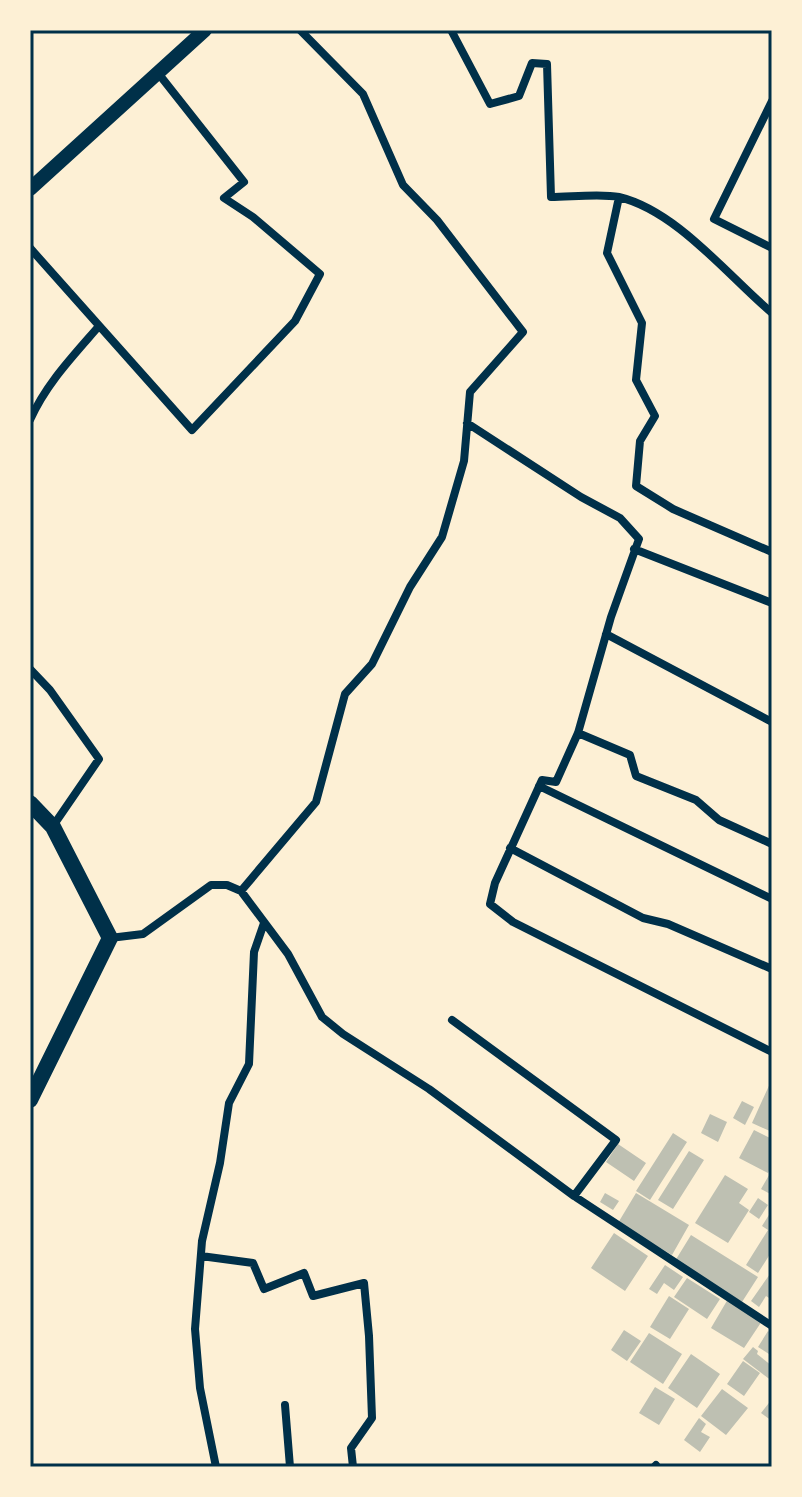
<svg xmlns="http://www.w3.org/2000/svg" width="802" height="1497" font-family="'Titillium Web',sans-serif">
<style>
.building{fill:#bec0b2}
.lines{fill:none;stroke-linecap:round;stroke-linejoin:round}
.minor{stroke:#003049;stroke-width:8}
.tertiary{stroke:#003049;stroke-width:14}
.secondary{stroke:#003049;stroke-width:16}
.neatline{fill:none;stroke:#003049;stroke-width:3}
</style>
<rect width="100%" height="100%" fill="#fdf0d5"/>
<path class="building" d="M772 1079V1132L752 1123Z
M742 1101 754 1107 745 1125 733 1118Z
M710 1114 727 1122 718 1142 701 1133Z
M754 1130 772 1139V1165L768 1173 739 1158Z
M673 1133 687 1142 650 1200 636 1191Z
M618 1144 646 1163 634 1181 606 1162Z
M689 1151 704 1160 673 1209 658 1200Z
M772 1170V1195L761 1189Z
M725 1175 748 1189 739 1203 749 1210 728 1243 695 1223Z
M605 1193 619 1201 613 1210 600 1202Z
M636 1193 689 1225 672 1255 618 1223Z
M758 1198 768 1205 759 1219 749 1212Z
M772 1210V1251L758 1273 746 1265 768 1230 762 1226Z
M614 1233 648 1256 625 1291 591 1268Z
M691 1235 758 1277 742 1302 675 1261Z
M665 1265 683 1277 674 1290 664 1283 657 1294 649 1289Z
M772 1271V1300L766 1296 759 1307 751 1301Z
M687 1278 720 1299 707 1319 674 1297Z
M669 1296 689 1309 670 1339 650 1327Z
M728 1299 762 1321 744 1348 711 1328Z
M624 1330 641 1341 627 1361 611 1350Z
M768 1331 772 1334V1356L758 1347Z
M649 1333 682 1354 663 1384 630 1362Z
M753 1347 758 1351 757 1354 772 1366V1381L743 1359Z
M691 1354 720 1374 697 1408 668 1388Z
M743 1361 760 1373 744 1396 727 1384Z
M655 1387 675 1399 659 1425 639 1413Z
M722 1389 748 1408 726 1435 701 1416Z
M772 1399V1421L761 1413Z
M699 1418 706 1424 701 1432 710 1437 700 1452 684 1440Z"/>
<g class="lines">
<path class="minor" d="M451 30 490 104 519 96 532 63 547 64 551 197C570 197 601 193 619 197 677 211 728 276 772 313
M772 101 714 219 772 248
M619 197 607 253 642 323 636 380 655 416 640 441 636 486 673 509 772 552
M30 248 192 430 295 321 320 274 253 217 224 198 244 182 158 73
M30 420C46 384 73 356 99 326
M467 423 581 497 620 518 639 539 611 617 578 733 556 782 542 780 495 883 490 904 513 922 772 1052
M634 549 772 603
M606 634 772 722
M30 669 50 690 99 759 53 826
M578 733 630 755 636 776 696 800 719 820 772 844
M539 786 772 899
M510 848 643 918 668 924 772 969
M241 891 316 802 345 694 372 664 410 587 442 537 464 461 470 392 523 332 437 220 403 185 363 94 300 30
M110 938 143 934 211 885H227L241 891 288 954 322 1017 343 1034 429 1089 574 1196 772 1326
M452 1020 616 1140 574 1196
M201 1256 253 1263 264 1289 304 1273 313 1296 364 1283 369 1336 372 1418 351 1448 353 1467
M285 1405 290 1467
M216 1467 200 1388 195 1329 202 1241 220 1163 229 1103 249 1064 254 952 264 923
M654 1467 656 1465"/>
<path class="tertiary" d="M30 189 205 30"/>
<path class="secondary" d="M30 803 53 827 110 938 30 1100"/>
</g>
<rect width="802" height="1497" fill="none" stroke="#fdf0d5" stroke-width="64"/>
<rect x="32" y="32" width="738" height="1433" class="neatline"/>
</svg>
